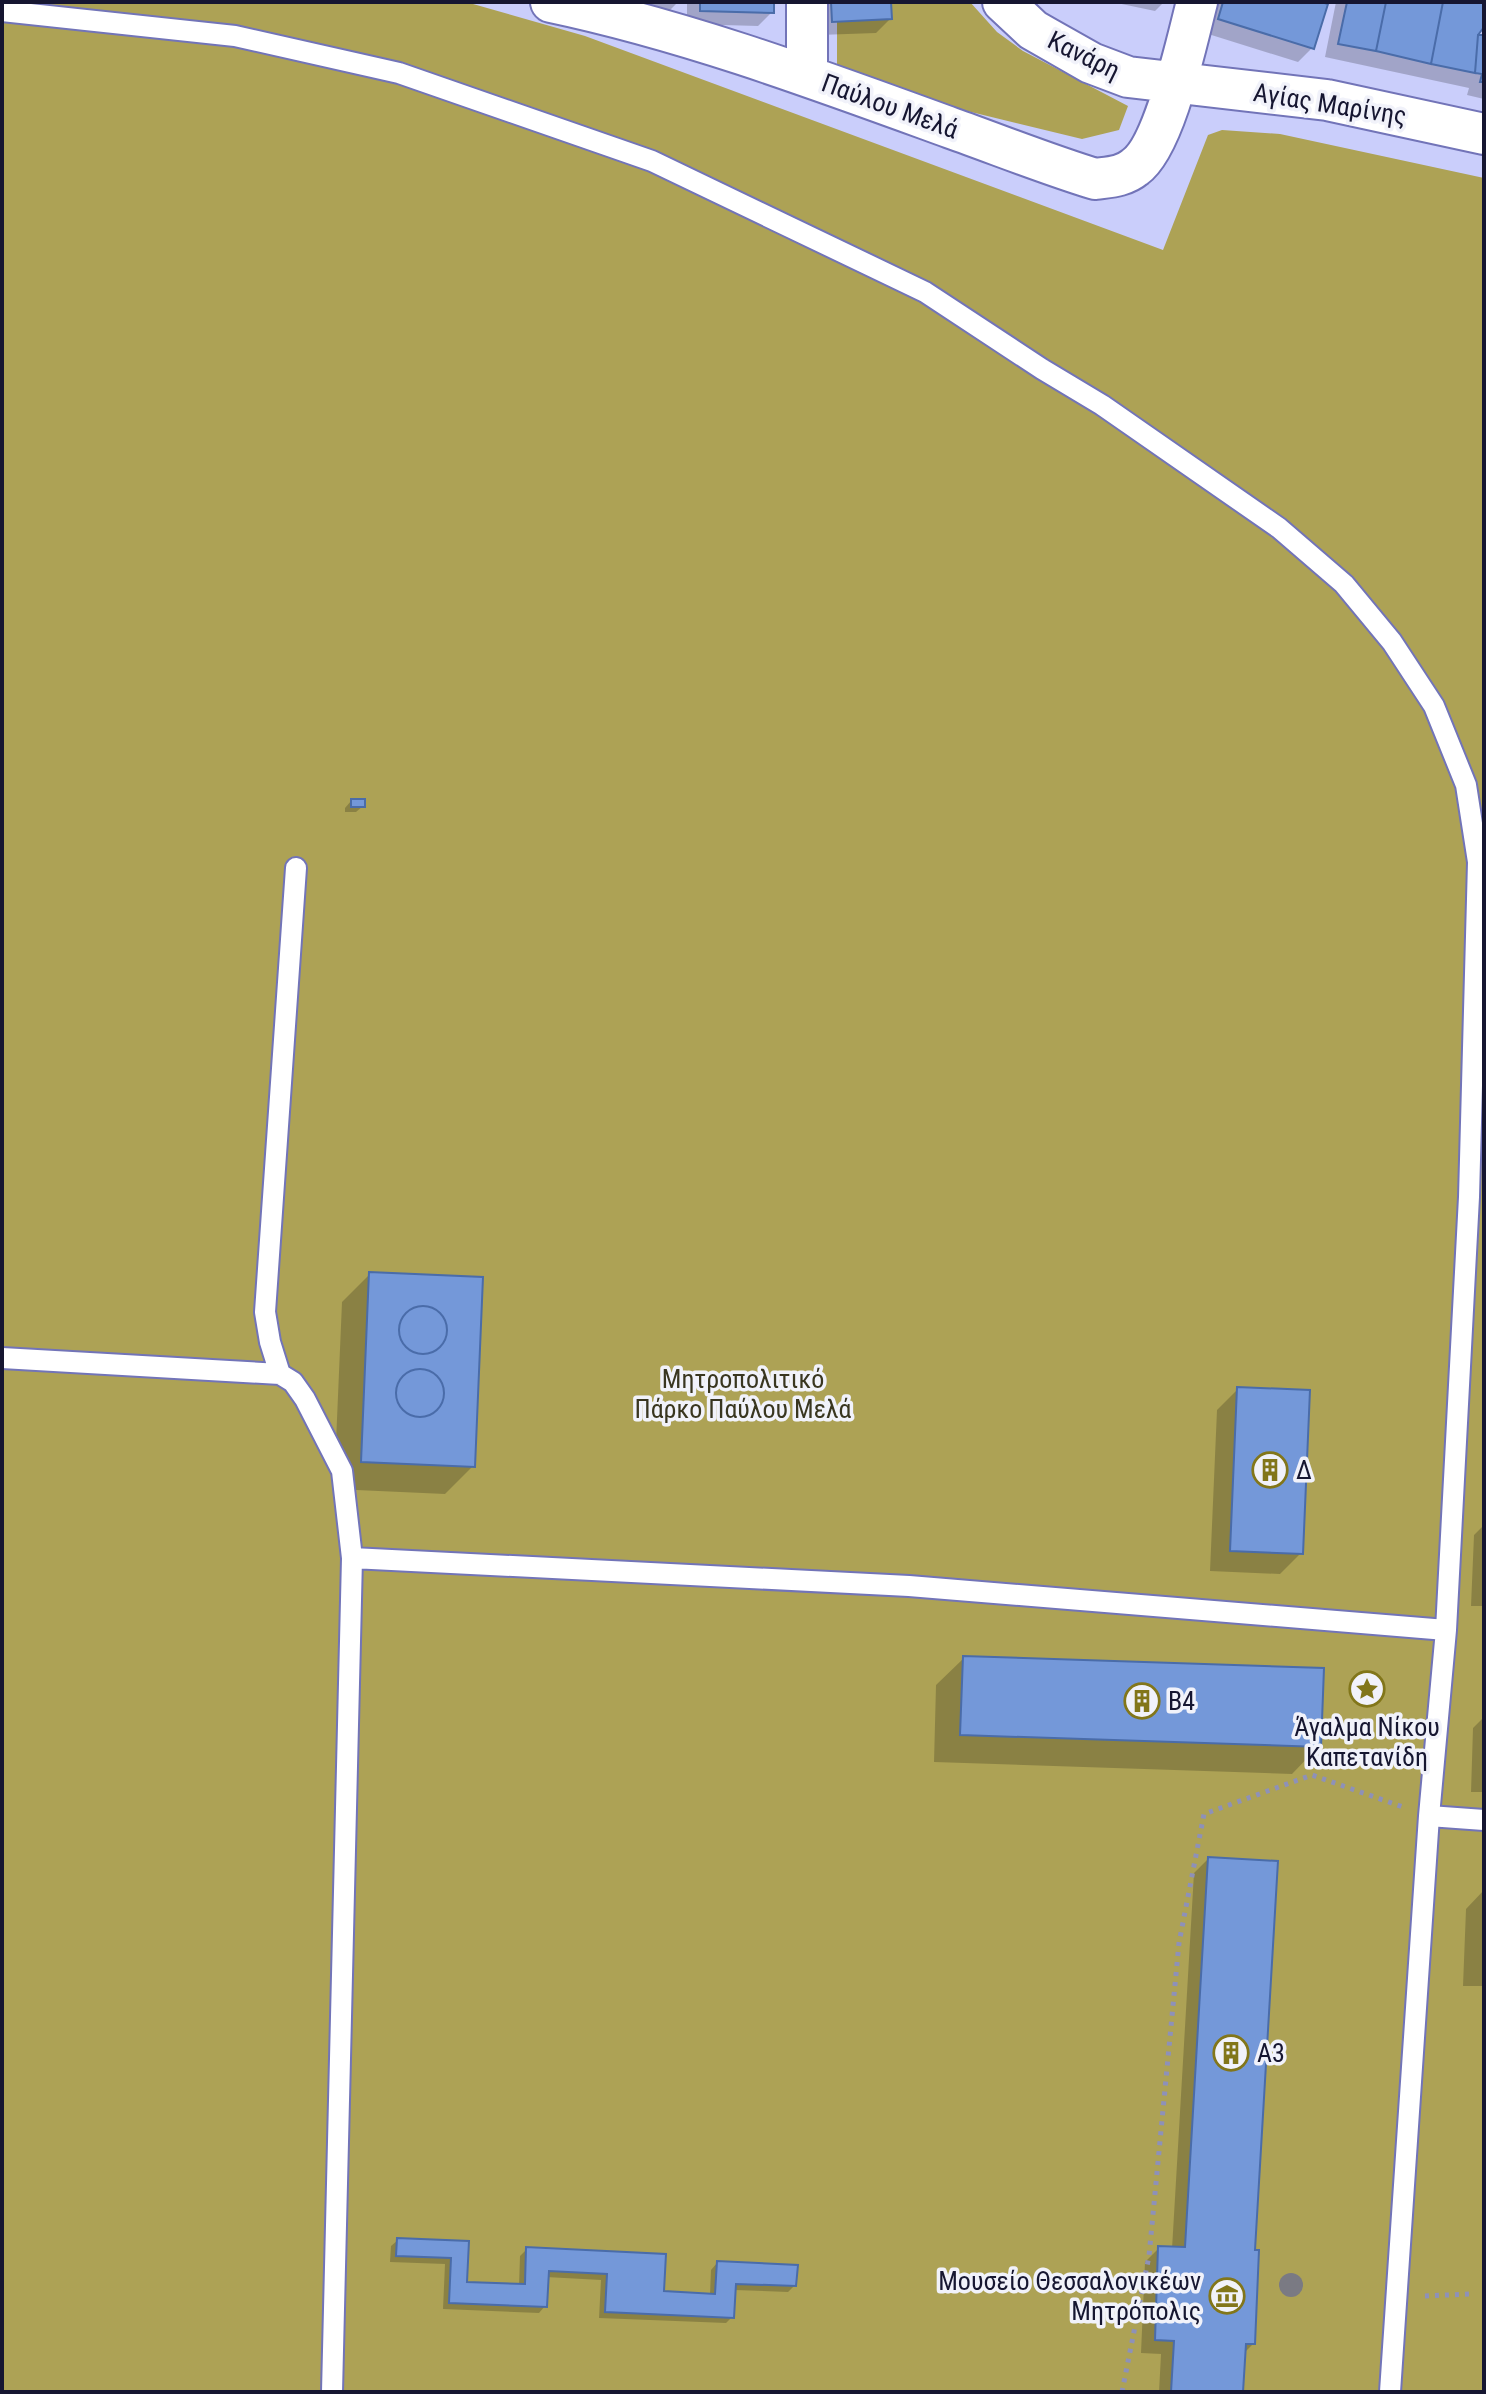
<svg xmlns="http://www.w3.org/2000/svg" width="1486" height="2394" font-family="'Roboto Condensed',sans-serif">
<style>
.green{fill:#ada255}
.shadow{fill:#0003}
.building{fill:#7498d9;stroke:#4a6ca9;stroke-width:2}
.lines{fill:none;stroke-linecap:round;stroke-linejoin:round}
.lane-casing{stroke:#7274b8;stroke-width:24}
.street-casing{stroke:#7274b8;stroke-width:44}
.path{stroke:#8e91b8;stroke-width:5;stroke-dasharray:4 6;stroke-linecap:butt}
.lane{stroke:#fff;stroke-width:20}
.street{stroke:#fff;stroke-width:40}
.tree{fill:#7a7a83}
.labels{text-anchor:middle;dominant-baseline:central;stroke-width:7;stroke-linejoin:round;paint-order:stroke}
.street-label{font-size:26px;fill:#161631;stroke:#f1f2fa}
.park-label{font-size:26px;fill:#393620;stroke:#f1f2fa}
.poi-label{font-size:26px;fill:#161631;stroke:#f1f2fa;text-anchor:start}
</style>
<rect width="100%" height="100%" fill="#cacefb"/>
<path class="green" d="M2 2H466L585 36 1163 250 1208 135 1222 130 1280 134 1484 178V2392H2Z
M837 2H970L997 32 1023 51 1128 106 1119 130 1082 139 922 100 837 76Z"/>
<path class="shadow" d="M607 2H678L666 14Z
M687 2H772V12L758 26 687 24Z
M817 2H889L890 19 876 33 819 35Z
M1112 2H1164L1155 11Z
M1214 2H1327L1312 48 1298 62 1205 33Z
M1336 2H1484V24L1474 37H1484V99L1467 95 1469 88 1325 57Z
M351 801 363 806 356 812H345V808Z
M370 1274 473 1466 445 1494 334 1489 342 1302Z
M1238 1389 1301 1553 1280 1574 1210 1571 1217 1410Z
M1484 1525V1606H1471L1474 1535Z
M964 1658 1319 1746 1292 1774 934 1762 936 1685Z
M1484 1717V1792H1471L1473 1728Z
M1208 1859 1253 2252 1254 2343 1243 2354 1241 2392H1159L1161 2354 1141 2353 1145 2262 1159 2248 1172 2249 1194 1873Z
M1484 1890V1986H1463L1466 1909Z
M398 2240 467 2243 465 2283 519 2286 520 2256 527 2249 664 2256 662 2293 710 2295 711 2270 717 2263 794 2286 788 2292 734 2290 732 2317 726 2323 599 2318 601 2280 546 2277 545 2306 539 2313 443 2309 445 2264 390 2262 391 2246Z"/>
<path class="building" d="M700 2H774V13L700 11Z
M831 2H891L892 19 832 22Z
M1223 2H1321L1328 4 1314 49 1218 19Z
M1347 2H1386L1376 51 1338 44Z
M1386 2H1443L1431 64 1376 51Z
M1443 2H1484V27L1478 35 1475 73 1431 64Z
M1478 35H1484V82H1480L1482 74 1475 73Z
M351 799H365V807H351Z
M369 1272 483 1277 475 1467 361 1462Z
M399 1330a24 24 0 1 1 48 0a24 24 0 1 1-48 0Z
M396 1393a24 24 0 1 1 48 0a24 24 0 1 1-48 0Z
M1237 1387 1310 1390 1303 1554 1230 1551Z
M963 1656 1324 1668 1321 1747 960 1735Z
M1208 1857 1278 1861 1255 2250H1259L1255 2344H1246L1243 2392H1171L1174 2341 1155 2340 1158 2246 1185 2247Z
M397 2238 469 2241 467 2282 525 2284 526 2247 666 2254 664 2291 715 2294 717 2261 798 2265 796 2286 736 2284 734 2318 605 2312 607 2274 549 2271 547 2307 449 2303 451 2258 396 2256Z"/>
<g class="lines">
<defs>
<path id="lane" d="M2 11 235 36 399 73 652 161 925 292 1042 369 1102 405 1279 528 1344 584 1392 642 1434 706 1466 785 1478 862 1469 1197 1446 1630 1429 1816 1390 2392
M2 1358 280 1374 293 1382 305 1399 342 1471 352 1558 332 2392
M280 1374 270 1342 265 1312 296 868
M352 1558 909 1586 1446 1630
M1429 1816 1484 1820"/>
<path id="street" d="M551 2C688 31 819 80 951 128 999 145 1046 164 1095 179 1109 177 1123 177 1135 167 1165 146 1187 40 1197 2
M1003 2 1033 30 1047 38 1091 63 1128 77 1327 100 1484 134
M807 75V2"/>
</defs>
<use href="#lane" class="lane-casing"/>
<use href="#street" class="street-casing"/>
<path class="path" d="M1425 2296 1469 2294
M1122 2392 1149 2256 1179 1943 1204 1814 1312 1775 1403 1807"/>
<use href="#lane" class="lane"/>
<use href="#street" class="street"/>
</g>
<circle class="tree" cx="1291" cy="2285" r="12"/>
<defs>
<symbol id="building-ring" viewBox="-11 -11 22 22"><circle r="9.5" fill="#f1f2fa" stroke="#82761a" stroke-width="1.5"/><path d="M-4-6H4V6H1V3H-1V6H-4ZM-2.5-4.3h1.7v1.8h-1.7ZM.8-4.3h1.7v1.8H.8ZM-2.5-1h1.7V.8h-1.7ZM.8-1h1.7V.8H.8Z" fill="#82761a"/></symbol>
<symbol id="sight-ring" viewBox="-11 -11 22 22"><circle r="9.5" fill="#f1f2fa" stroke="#82761a" stroke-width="1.5"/><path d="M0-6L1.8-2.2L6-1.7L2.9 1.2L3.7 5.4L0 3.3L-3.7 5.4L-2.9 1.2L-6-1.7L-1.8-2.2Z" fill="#82761a"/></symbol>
<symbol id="museum-ring" viewBox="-11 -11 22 22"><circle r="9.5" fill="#f1f2fa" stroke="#82761a" stroke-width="1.5"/><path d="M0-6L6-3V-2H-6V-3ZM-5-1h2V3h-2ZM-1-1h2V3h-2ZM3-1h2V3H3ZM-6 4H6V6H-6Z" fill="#82761a"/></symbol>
</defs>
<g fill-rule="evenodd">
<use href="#building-ring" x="1250" y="1450" width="40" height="40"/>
<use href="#sight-ring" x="1347" y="1669" width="40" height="40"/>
<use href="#building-ring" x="1122" y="1681" width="40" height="40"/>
<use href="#building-ring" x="1211" y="2033" width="40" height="40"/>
<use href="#museum-ring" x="1207" y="2276" width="40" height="40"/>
</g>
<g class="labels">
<g class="street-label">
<text transform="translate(1084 55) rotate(26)">Κανάρη</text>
<text transform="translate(1330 104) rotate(9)">Αγίας Μαρίνης</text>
<text transform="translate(890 106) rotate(20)">Παύλου Μελά</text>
</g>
<g class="park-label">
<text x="743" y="1379">Μητροπολιτικό<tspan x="743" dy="30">Πάρκο Παύλου Μελά</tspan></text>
</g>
<g class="poi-label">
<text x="1296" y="1470">Δ</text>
<text x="1168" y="1701">Β4</text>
<text x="1367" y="1727" text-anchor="middle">Άγαλμα Νίκου<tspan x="1367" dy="30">Καπετανίδη</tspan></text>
<text x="1257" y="2053">Α3</text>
<text x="1201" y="2281" text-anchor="end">Μουσείο Θεσσαλονικέων<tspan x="1201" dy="30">Μητρόπολις</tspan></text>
</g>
</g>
<rect width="1486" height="2394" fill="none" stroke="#161631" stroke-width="8"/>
</svg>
